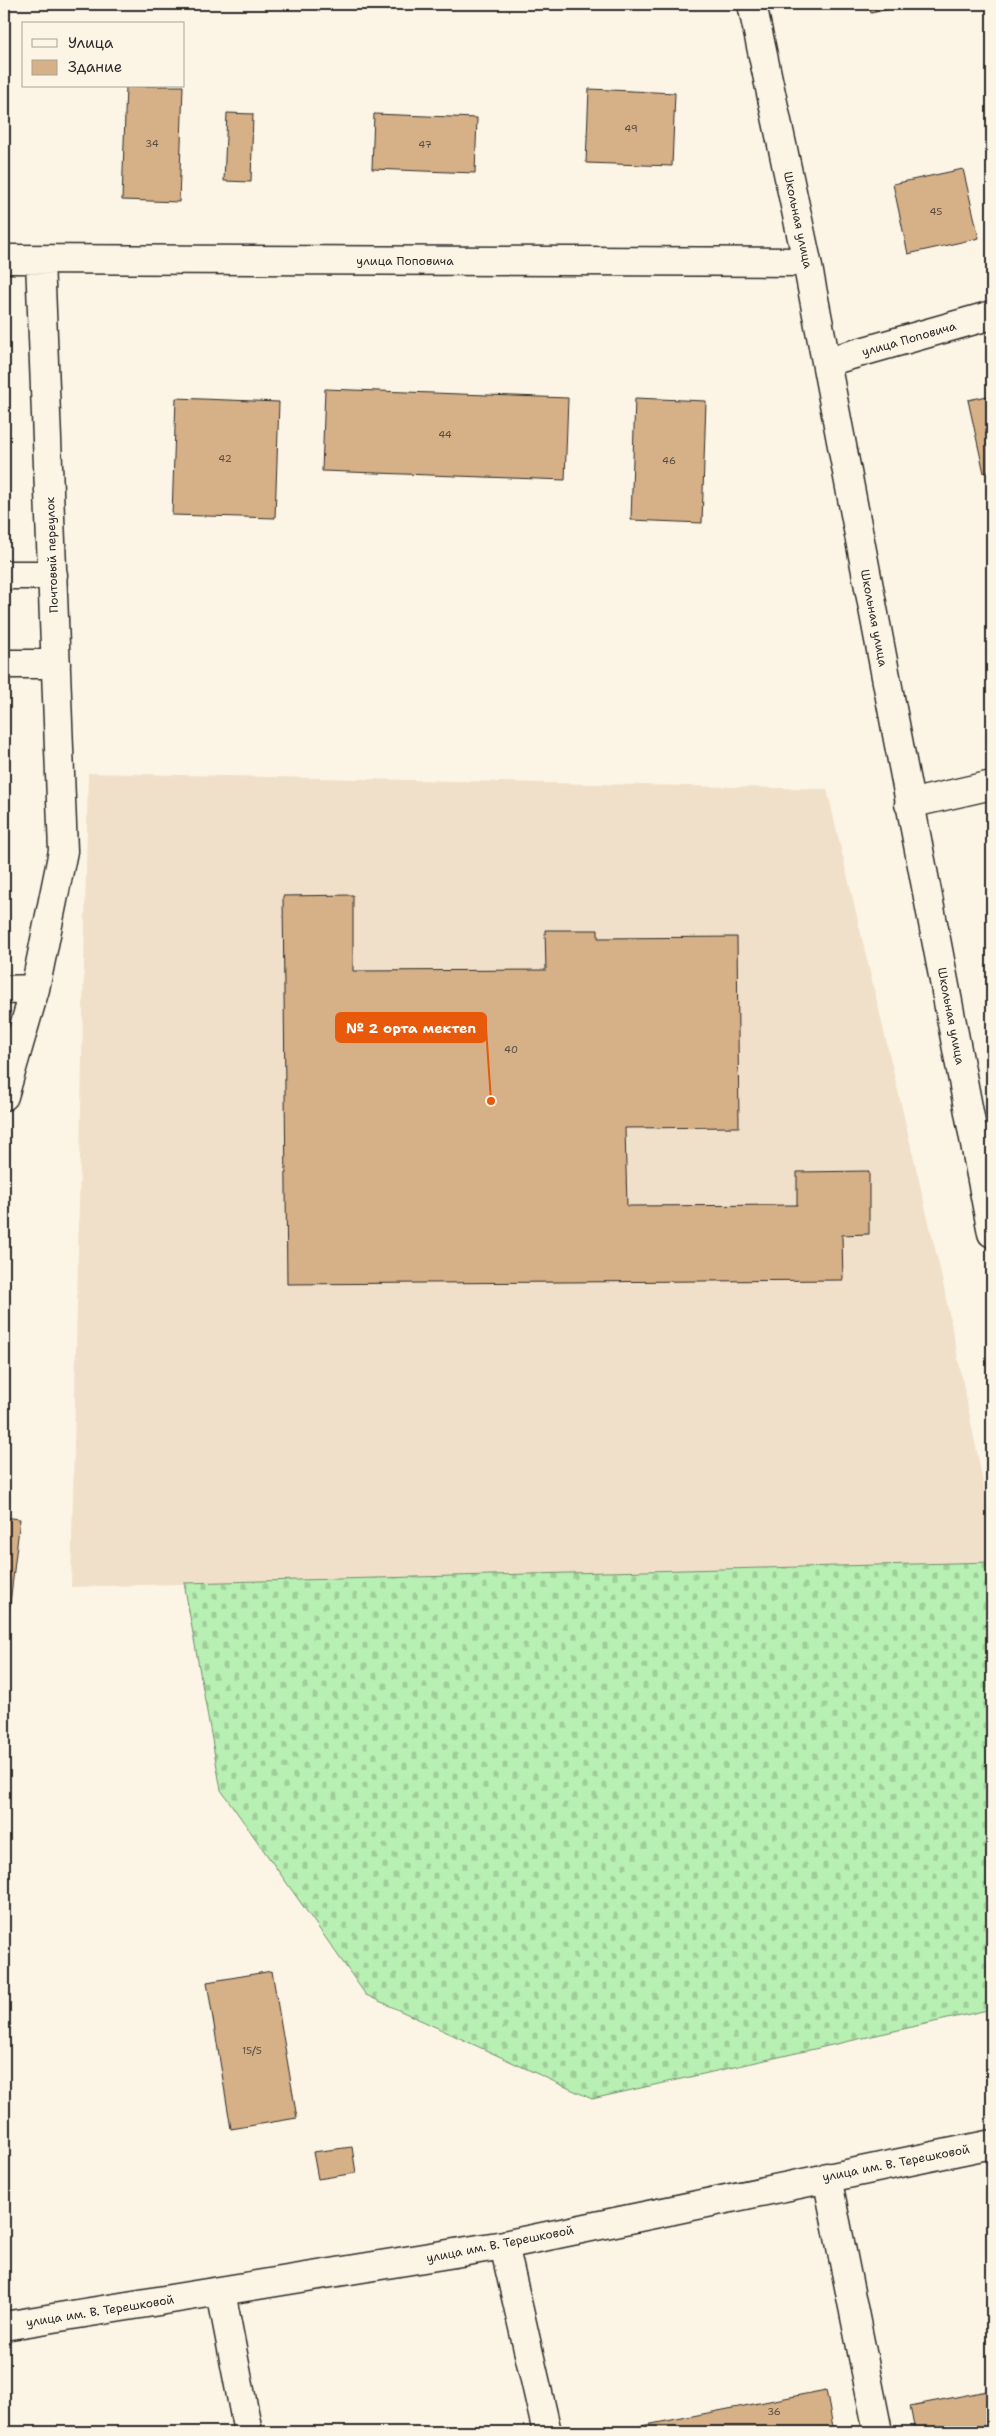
<svg xmlns="http://www.w3.org/2000/svg" width="996" height="2436" font-family="'Shantell Sans',sans-serif">
<style>
.built{fill:#f1e0c9}
.cemetery{fill:url(#cemetery-stones);stroke:#728d6e}
.building{fill:#d6b087;stroke:#2b2b2b}
.lines{fill:none;stroke-linecap:round;stroke-linejoin:round}
.minor-casing{stroke:#2b2b2b;stroke-width:31}
.minor{stroke:#fcf5e5;stroke-width:28}
.labels{text-anchor:middle;dominant-baseline:central;stroke-width:4;stroke-linejoin:round;paint-order:stroke}
.number-label{font-size:10px;fill:#564c42}
.street-label{font-size:12px;fill:#2b2b2b;stroke:#fcf5e5}
.leader{fill:none;stroke:#e8590c;stroke-width:2}
.callout-dot{fill:#e8590c;stroke:#fcf5e5;stroke-width:2}
.callout{fill:#e8590c;stroke:#e8590c;stroke-width:2}
.callout-label{font-size:14px;text-anchor:middle;font-weight:bold;fill:#fff}
</style>
<defs>
<pattern id="cemetery-stones" width="16" height="16" patternUnits="userSpaceOnUse" patternTransform="scale(1.25)"><rect width="16" height="16" fill="#b8efb2"/><path d="M2 7V4a2 2 0 0 1 4 0v3zM10 15v-3a2 2 0 0 1 4 0v3z" fill="#9ecd99"/></pattern>
</defs>
<rect width="100%" height="100%" fill="#fcf5e5"/>
<filter id="ink" filterUnits="userSpaceOnUse"><feTurbulence type="fractalNoise" baseFrequency=".02" numOctaves="2"/><feDisplacementMap in="SourceGraphic" scale="10" xChannelSelector="R" yChannelSelector="G"/><feConvolveMatrix kernelMatrix="1 2 1 2 8 2 1 2 1" color-interpolation-filters="sRGB"/></filter>
<g filter="url(#ink)">
<path class="built" d="M88 773 827 789 942 1278 992 1527V1562L71 1587Z"/>
<path class="cemetery" d="M992 1562V2009L592 2099 366 1995 221 1790 184 1583Z"/>
<path class="building" d="M869 4H911L871 13Z
M126 86H183L179 202 122 200Z
M589 89 675 93 672 166 586 163Z
M227 113 253 114 251 182 224 181Z
M374 114 477 118 475 173 372 169Z
M963 169 979 238 908 254 893 184Z
M325 389 568 398 565 480 322 471Z
M992 395V471L984 473 968 400Z
M176 398 279 402 275 518 172 515Z
M635 398 706 401 702 523 631 520Z
M353 895V971L546 970 545 930H598V938L737 937 739 1127 625 1128 627 1206 797 1205V1172L869 1171V1234L842 1235 843 1280 287 1284 283 896Z
M4 1517 20 1519 4 1655Z
M272 1971 297 2118 231 2129 207 1982Z
M352 2147 356 2173 318 2179 313 2152Z
M826 2390 834 2432H610Z
M992 2390V2432H915L910 2406Z"/>
<g class="lines">
<defs>
<path id="minor" d="M752 4 807 262 992 1233
M4 259 807 262
M826 362 992 315
M4 575H53
M4 664H56
M909 804 992 785
M4 990 35 989
M4 1096 35 989 63 851 40 260
M827 2177 878 2432
M504 2245 547 2432
M221 2292 248 2432
M4 2326 504 2245 992 2144"/>
</defs>
<use href="#minor" class="minor-casing"/>
<use href="#minor" class="minor"/>
</g>
</g>
<g class="labels">
<g class="number-label">
<text x="631" y="128">49</text>
<text x="152" y="143">34</text>
<text x="425" y="144">47</text>
<text x="936" y="211">45</text>
<text x="445" y="434">44</text>
<text x="225" y="458">42</text>
<text x="669" y="460">46</text>
<text x="511" y="1049">40</text>
<text x="252" y="2050">15/5</text>
<text x="774" y="2411">36</text>
</g>
<g class="street-label">
<text transform="translate(798 220) rotate(78)">Школьная улица</text>
<text x="405" y="261">улица Поповича</text>
<text transform="translate(909 339) rotate(-16)">улица Поповича</text>
<text transform="translate(52 555) rotate(-92)">Почтовый переулок</text>
<text transform="translate(874 618) rotate(79)">Школьная улица</text>
<text transform="translate(951 1016) rotate(79)">Школьная улица</text>
<text transform="translate(896 2163) rotate(-11)">улица им. В. Терешковой</text>
<text transform="translate(500 2244) rotate(-11)">улица им. В. Терешковой</text>
<text transform="translate(100 2311) rotate(-9)">улица им. В. Терешковой</text>
</g>
</g>
<path class="leader" d="M491 1101L486 1028"/>
<circle class="callout-dot" cx="491" cy="1101" r="5"/>
<rect class="callout" x="336" y="1013" width="150" height="29" rx="5"/>
<g class="callout-label">
<text x="411" y="1033">№ 2 орта мектеп</text>
</g>
<rect width="996" height="2436" fill="none" stroke="#fcf5e5" stroke-width="20"/>
<rect x="10" y="10" width="976" height="2416" fill="none" stroke="#2b2b2b" stroke-width="2" filter="url(#ink)"/>
<rect x="22" y="22" width="162" height="65" fill="#fcf5e5" stroke="#a8a49b"/>
<rect x="32" y="39" width="25" height="8" fill="#fcf5e5" stroke="#a8a49b"/>
<text x="68" y="48" font-size="15" fill="#2b2b2b">Улица</text>
<rect x="32" y="60" width="25" height="15" fill="#d6b087" stroke="#a8a49b"/>
<text x="68" y="72" font-size="15" fill="#2b2b2b">Здание</text>
</svg>
